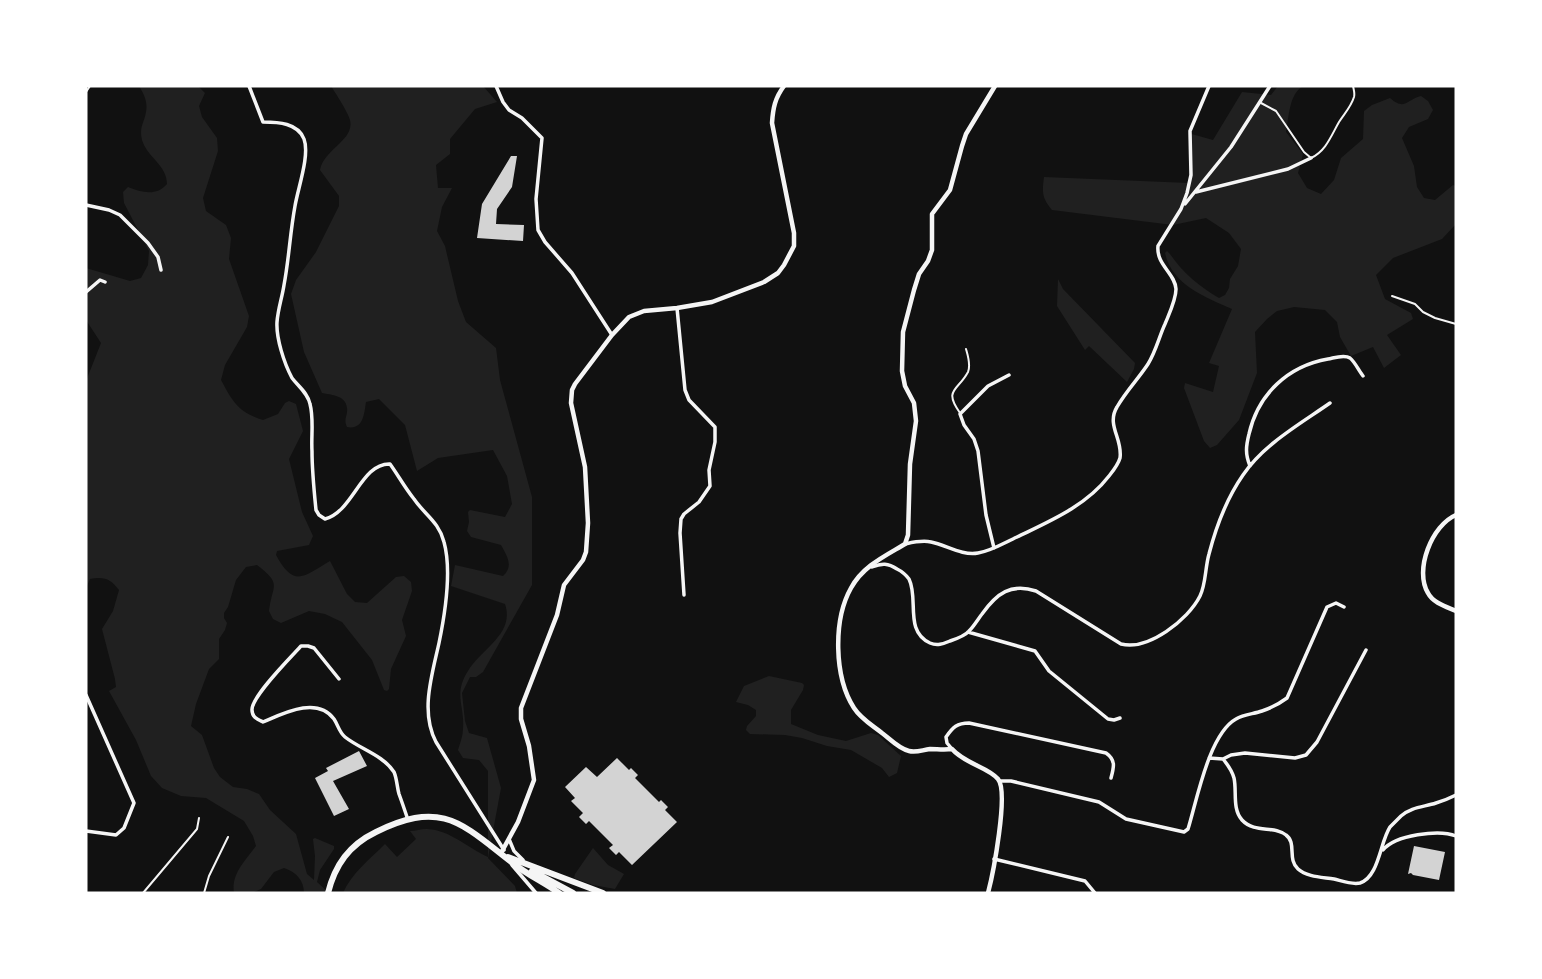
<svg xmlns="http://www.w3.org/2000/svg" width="1542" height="979" font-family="'DejaVu Sans',sans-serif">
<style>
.green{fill:#202020}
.building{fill:#d3d3d3}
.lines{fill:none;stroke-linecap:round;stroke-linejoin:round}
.service{stroke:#f5f5f5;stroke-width:2}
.minor{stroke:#f5f5f5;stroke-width:3.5}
.tertiary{stroke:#f5f5f5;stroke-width:4.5}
.primary{stroke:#f5f5f5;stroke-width:6}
</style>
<rect width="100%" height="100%" fill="#111"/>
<path class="green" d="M139 86H198L205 93 199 106 202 117 217 138 218 151 203 198 206 211 226 225 231 238 229 259 249 316 247 327 225 365 221 380C233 402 238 412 263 420L278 414 285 403 289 401 296 404 303 431 289 459 302 512 313 536 309 545 277 551 276 555C294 588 303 577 330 561L347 594 355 602 367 603 396 577 404 576 411 582 412 591 402 620 406 636 391 669 389 689 387 691 384 690 372 660 342 622 325 614 309 611 281 623 273 619 269 611C272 584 283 585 257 565L246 567 236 580 228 607 224 613V618L227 623 225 630 219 639V659L209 669 196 704 191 726 202 735 214 768 220 777 233 787 247 789 259 794 270 810 296 834 307 874 314 880 315 856 313 839 315 838 334 846V849L320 870 317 882 329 893H304C304 880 296 872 284 868L274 872 261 889 252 893H234C231 874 245 861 256 846L253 836 244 821 206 798 181 796 162 788 151 776 136 740 109 691 116 687 115 679 102 629 113 611 119 590C111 579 104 576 90 579L86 588V381L101 343 86 320V268L130 281 141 278 148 265 149 251 124 203 123 192 128 187C142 193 157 196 167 184 167 165 147 157 142 140 139 126 144 124 146 112 148 102 144 94 139 86Z
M331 86H483L497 102 475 109 450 139V154L436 165 438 188H452L442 207 437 231 445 246 458 301 466 322 496 348 500 380 532 497V585L483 672 476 677H470L462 693 465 721 469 733 487 738 501 788 488 858 515 886 517 893H343C351 874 370 859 385 844L397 857 416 839 410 831C415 831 421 829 427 829 450 830 468 848 488 857V771L479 760 463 758 458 750C460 743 463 736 463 729 465 706 453 694 468 671 482 648 515 634 505 604L451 586 455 565 503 576C514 566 507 556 501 545L471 537 467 531 469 522 468 512 470 510 505 517 512 504 507 476 493 450 438 458 417 471 405 425 379 399 366 402C364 415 363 430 347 427 343 418 348 417 347 408 346 395 331 395 322 393L304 352 291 294 296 280 316 252 339 206V196L320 170C324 149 355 140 350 120 348 112 336 94 331 86Z
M1278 86H1303C1289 94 1289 117 1286 132L1303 154 1298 173 1307 188 1321 194 1334 180 1341 158 1363 139 1364 111 1372 105 1390 98C1405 111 1406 100 1421 96L1428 101 1433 110 1428 119 1409 127 1402 138 1414 166 1417 187 1424 198 1435 200 1453 185 1456 186V224L1442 239 1393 258 1376 275 1385 299 1411 313 1413 319 1387 335 1401 355 1384 368 1373 347 1351 356 1340 337 1337 322 1325 310 1294 307 1277 311 1267 319 1255 332 1257 373 1239 420 1217 445 1210 448 1204 441 1184 388 1185 383 1213 392 1219 366 1209 363 1232 309C1205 297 1172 285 1165 253L1167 251 1170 254C1182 272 1200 287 1219 298L1225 295 1229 288 1230 279 1238 266 1241 249 1229 233 1206 218 1173 225 1052 210C1042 198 1042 193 1044 177L1189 183 1188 133 1213 140 1242 92 1271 95Z
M1058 279 1063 289 1135 363 1134 369 1127 382 1089 346 1085 350 1057 306Z
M769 676 802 683 804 685 803 690 791 710V724L818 735 846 741 871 733 878 735 901 756 897 773 889 777 882 768 851 750 827 746 802 738 785 735 750 734 746 730 747 726 756 716V710L748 705 736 702 744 686Z
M593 848 608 865 624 874 615 889 593 885 574 878 575 874Z"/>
<path class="building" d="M511 156H517L512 187 497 209 496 224 524 225 523 241 477 238 482 204Z
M359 751 367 766 333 781 349 809 334 816 315 778 328 771 326 768Z
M617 758 629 770 631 768 638 775 635 778 659 802 661 800 668 807 665 810 677 822 632 865 619 852 616 855 609 848 613 845 589 821 586 824 579 817 583 813 571 801 575 798 565 787 586 767 597 777Z
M1414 846 1445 852 1439 880 1413 875 1411 873 1408 874Z"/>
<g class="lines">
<path class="service" d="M86 92 90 86
M1261 103 1276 111 1304 152 1311 158C1326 151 1331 136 1339 122 1344 114 1351 107 1354 97 1355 93 1354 91 1353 86
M1392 296 1415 304 1423 312 1435 318 1456 324
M960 413C943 389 958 391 968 372 971 365 968 356 966 349
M143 893 197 829 199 818
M204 893 209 876 228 837"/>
<path class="minor" d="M249 86 263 122C278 122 298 123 304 139 310 155 298 188 295 206 290 233 289 259 284 285 282 298 278 309 277 322 276 338 284 363 292 378 298 386 308 393 310 404 314 419 311 436 312 451 312 471 314 490 316 510L319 515 325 519C353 512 361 463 390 464 398 475 405 488 414 499 425 515 439 522 444 542 452 571 445 614 439 643 432 675 420 712 436 742L504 850
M496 86 503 102 509 110 522 118 542 138 536 199 538 230 545 242 572 273 612 335
M1196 192 1288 169 1311 158
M1185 204 1231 147 1270 86
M86 205 109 210 120 215 148 243 158 257 161 270
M86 292 100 280 105 282
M677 308 685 390 689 400 715 427V442L709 470 710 486 699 502 684 514 681 519 680 533 684 595
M1250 466C1245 454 1246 446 1249 434 1258 394 1288 366 1328 359 1334 358 1344 354 1350 358 1355 362 1359 371 1363 376
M905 544C914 542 922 540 931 542 946 545 962 556 978 553 991 551 1004 543 1017 537 1050 521 1086 506 1109 476 1113 471 1118 465 1120 458 1123 439 1106 425 1117 407 1126 391 1139 378 1148 364 1156 351 1159 337 1165 324 1169 314 1176 300 1176 289 1175 273 1156 265 1158 246L1181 209 1187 193 1191 175 1190 131 1209 86
M994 548 986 515 978 451 974 439 964 425 960 414 988 386 1009 375
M872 567C882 563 888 563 897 569 901 571 906 575 909 579 919 599 904 631 930 643 937 646 943 644 950 641 956 639 965 636 969 631 974 626 978 619 982 614 997 593 1011 583 1036 591L1121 644C1148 651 1188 620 1200 596 1206 584 1205 568 1209 554 1216 527 1227 498 1243 475 1264 444 1300 424 1330 403
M968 632 1035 651 1049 671 1108 719 1114 720 1120 718
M339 679 314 648 308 646H301C291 657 251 697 252 710 252 717 257 719 263 722 284 713 317 696 334 719 338 725 339 732 345 737 360 749 383 755 394 772 397 779 397 787 399 794 402 802 405 811 408 820
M86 695 134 803 124 828 116 835 86 831
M952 749 947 743 946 737C953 727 957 723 969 723L1106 753C1116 760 1114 767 1111 778
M1209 758 1223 759C1228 765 1232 771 1234 778 1237 791 1232 809 1242 820 1255 834 1274 825 1286 835 1297 843 1287 859 1298 869 1307 877 1322 877 1334 879 1342 881 1352 885 1360 883 1379 877 1380 842 1390 827 1393 824 1398 819 1401 816 1411 807 1424 807 1436 803 1443 801 1450 798 1456 795
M1223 759 1231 755 1245 753 1295 758 1306 755 1317 742 1366 650
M1000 781H1011L1099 802 1126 819 1184 832 1188 829C1197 800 1209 734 1236 719 1244 714 1254 714 1262 711 1271 708 1279 704 1287 698L1327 607 1336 603 1344 607
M509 839 514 851 523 860
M1383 850C1395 835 1439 829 1456 836
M994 859 1085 881 1095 893
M512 865 536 893"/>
<path class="tertiary" d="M1456 515C1432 525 1414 570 1428 593 1433 603 1447 607 1456 611
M501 853 518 822 534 780 529 746 521 719V708L557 615 564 585 583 560 586 552 588 523 585 467 571 403 572 390 575 384 612 335 629 317 644 311 677 308 712 302 764 282 778 273 784 265 794 246V233L772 123C773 108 775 98 784 86
M988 893C993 874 1009 792 998 779 988 767 965 764 952 749 944 750 937 749 930 749 922 750 916 753 909 751 899 749 890 739 882 733 872 725 861 719 854 708 834 677 833 620 851 588 863 566 885 556 905 544L908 535 910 464 916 421 914 403 905 386 902 371 903 332 914 290 919 274 928 261 932 250V214L950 190 962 146 966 134 995 86"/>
<path class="primary" d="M508 857 603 893
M532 871 573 893
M328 893C335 865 349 845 376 832 443 799 462 824 514 864 528 875 545 883 559 893"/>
</g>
<rect width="1542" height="979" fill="none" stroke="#ffffff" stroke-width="175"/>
</svg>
